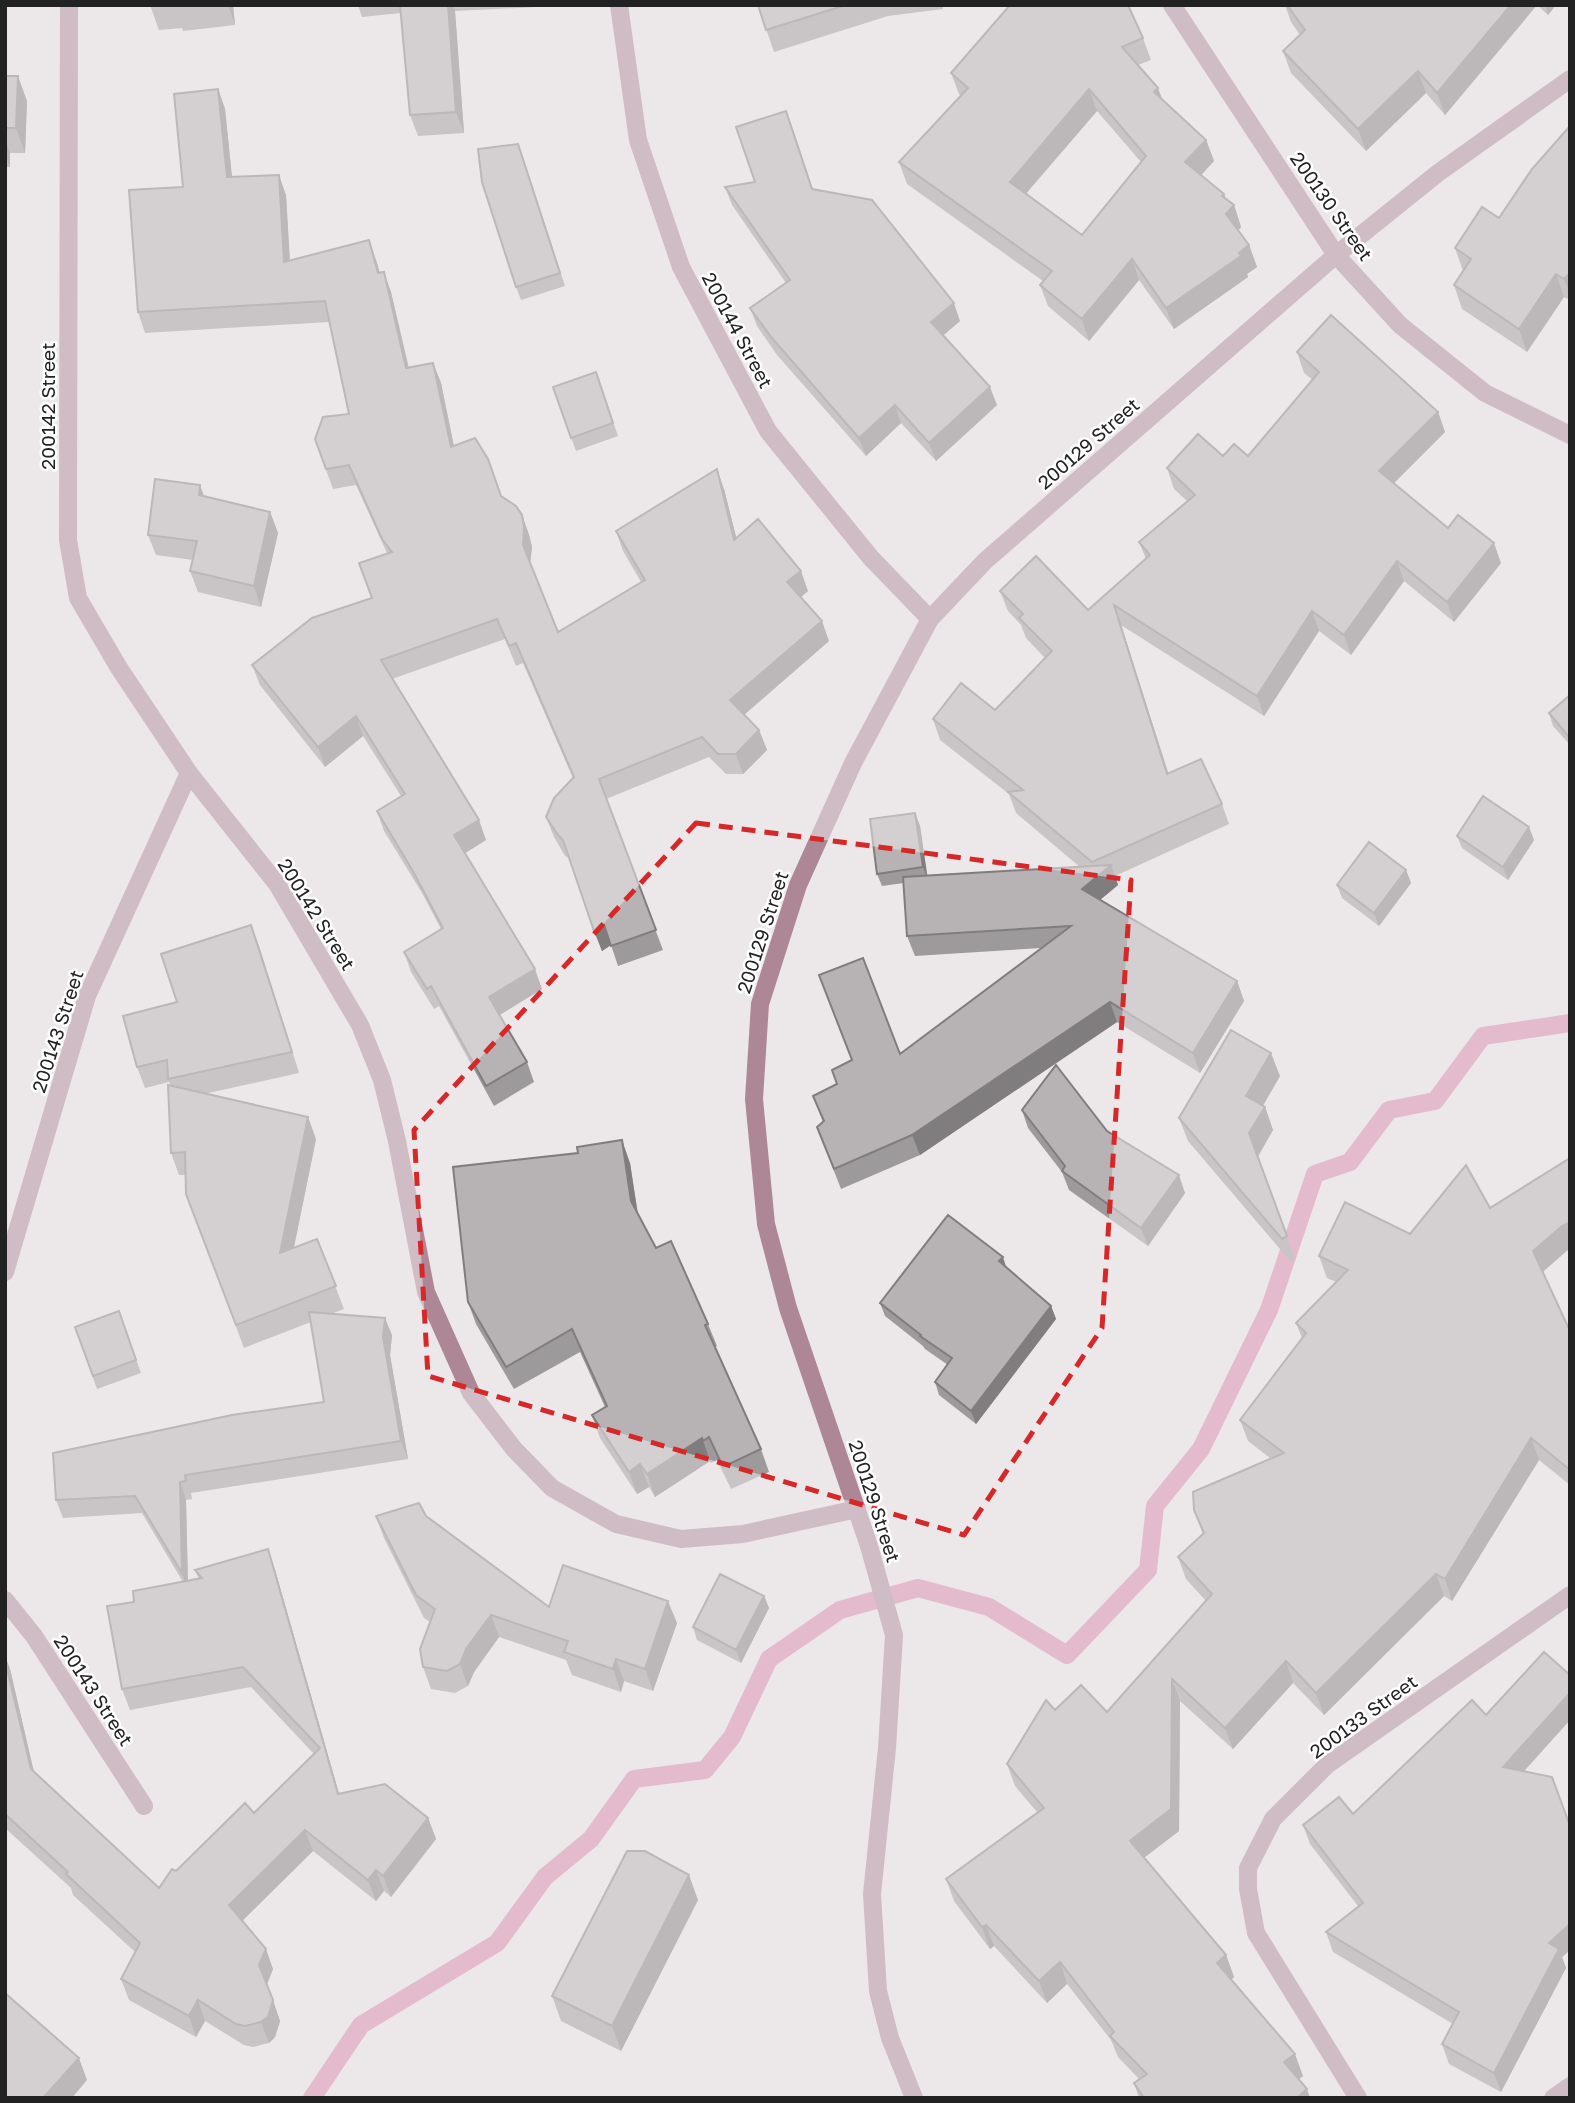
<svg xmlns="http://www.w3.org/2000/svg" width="1575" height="2103" font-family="'Golos Text',sans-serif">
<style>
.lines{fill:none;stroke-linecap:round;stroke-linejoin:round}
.stream{stroke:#da85aa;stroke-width:18}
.street{stroke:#ae8797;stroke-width:18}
.wall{fill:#9d9a9c;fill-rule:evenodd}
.shaded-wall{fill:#807d7f}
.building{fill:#b7b3b5;stroke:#807d7f;stroke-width:2;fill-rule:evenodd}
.marked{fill:none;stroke:#d62828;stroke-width:5;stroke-dasharray:14 9;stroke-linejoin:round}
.labels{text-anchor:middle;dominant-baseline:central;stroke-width:5;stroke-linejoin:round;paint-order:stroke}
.street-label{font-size:19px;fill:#232222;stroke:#fff}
</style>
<rect width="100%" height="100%" fill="#ece7e9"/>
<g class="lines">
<path class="stream" d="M312 2098 361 2025 497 1943 545 1877 591 1839 634 1779 705 1770 732 1737 769 1659 840 1610 918 1588 989 1607 1067 1655 1148 1570 1155 1506 1201 1449 1269 1310 1315 1174 1350 1162 1389 1110 1435 1101 1483 1036 1570 1023"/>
<path class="street" d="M69 5 68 540 78 598 119 668 189 773 277 884 360 1025 382 1080 397 1141 426 1292 471 1393 514 1449 552 1488 616 1524 681 1539 743 1534 857 1509
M619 5 638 140 681 267 768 431 871 558 930 619
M1172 5 1336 255 1400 325 1485 393 1570 435
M5 1272 87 996 189 773
M5 1600 34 1636 144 1806
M914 2098 890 2038 878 1991 872 1894 887 1748 894 1635 869 1546 788 1308 766 1224 754 1099 760 1004 798 885 853 763 930 619 985 561 1336 255 1438 173 1570 79
M1358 2098 1256 1933 1248 1889V1868L1273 1819 1327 1765 1570 1595
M1553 2098 1570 2086"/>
</g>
<path class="wall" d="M150 5H233L235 25 183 31 182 28 159 30Z
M358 5H537V7L455 11 464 133 418 136 410 115 401 13 362 17Z
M758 5H943V9L888 16 774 52Z
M1285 5H1556L1548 15 1537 5 1445 115 1426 93 1366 151 1291 73 1283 51 1300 35 1291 22Z
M1143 38 1151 60 1138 65 1162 99 1206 140 1214 161 1201 175 1234 205 1241 227 1238 231 1249 245 1257 267 1247 274 1248 277 1174 329 1139 280 1089 341 1048 306 1040 285 1043 281 907 184 899 162 961 96 959 94 951 73ZM1097 111 1141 162 1082 235 1026 193Z
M5 76 27 101 25 153H10V167H5Z
M218 89 225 109 232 177 286 195 290 261 376 260 380 273 391 292 409 368 433 363 441 383 454 446 501 496 522 515 529 535 532 547 530 563 558 632 641 582 623 551 616 531 724 489 736 538 808 591 801 597 829 641 744 715 759 730 767 750 743 774H726L709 757 606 799 663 950 618 966 611 945 602 951 570 859 565 856 554 837 546 817 573 778 523 663 516 666 505 639 392 679 486 840 465 853 542 989 500 1015 527 1062 534 1082 494 1106 439 1006 434 1009 411 972 404 952 441 929 422 893 384 831 377 811 401 796 363 736 325 767 260 685 252 665 372 598 387 553 356 485 333 489 315 439 349 414 329 322 145 333 138 312Z
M1570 126V300L1564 297 1527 352 1462 309 1454 285 1463 271 1455 248 1499 218Z
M793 129 813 190 960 321 943 335 997 405 936 461 901 423 866 456 777 355 757 326 750 308 786 283 732 205 725 187 755 182Z
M523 157 565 286 521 300 516 287Z
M1297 352 1438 412 1445 432 1394 483 1448 528 1501 563 1454 622 1404 581 1351 655 1319 631 1264 716 1121 625 1168 774 1222 804 1229 824 1115 876 1118 885 1100 900 1237 981 1244 1001 1200 1073 1117 1022 920 1155 841 1189 817 1127 823 1122 813 1096 900 1054 1041 948 915 956 907 936 904 883 882 886 877 874 915 813 920 826 927 876 1080 867 1016 813 1009 794 940 740 933 719 995 710 1045 658 1026 638 1021 625 1008 611 1000 591 1088 610 1146 559 1139 542 1187 501 1174 489 1167 468 1223 456H1248L1313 380 1304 373Z
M596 372 618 436 576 451 553 387Z
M200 485 204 496 270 512 278 533 261 607 198 592 190 571 193 560 156 555 148 535Z
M1570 695V745L1553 726 1549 713Z
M1457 836 1534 840 1508 880 1462 848Z
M1406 870 1411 883 1379 926 1342 898 1337 885Z
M251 925 299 1073 204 1094 316 1139 294 1248 317 1239 344 1309 331 1314 392 1335 390 1355 408 1459 191 1493 192 1499 186 1500 188 1581 199 1579 195 1570H275L339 1794 428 1818 436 1839 391 1897 384 1891 376 1901 313 1851 242 1921 273 1969 267 1985 280 2021 275 2037 269 2043 253 2047 244 2045 205 2021 196 2037 129 2000 121 1979 135 1952 73 1895 71 1888 5 1828V1656L10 1669 34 1772 159 1888 176 1871 254 1813 314 1754 251 1687 130 1710 122 1689 134 1602 183 1582 142 1513 63 1518 56 1500 324 1402 311 1322 244 1348 186 1194V1175H179L171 1153V1086L169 1082 145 1088 137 1067 177 1002Z
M1280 1076 1262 1106 1265 1107 1273 1130 1258 1157 1295 1260 1291 1262 1188 1141 1179 1118Z
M1022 1110 1107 1131 1185 1193 1148 1246 1069 1190 1062 1172 1028 1128Z
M630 1163 638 1214 656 1248 708 1324 717 1346 715 1347 761 1449 769 1472 731 1489 717 1460 711 1463 710 1461 655 1497 649 1487 637 1494 600 1438 592 1415 605 1407 580 1352 514 1389 476 1324 468 1302Z
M1490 1208 1570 1248 1543 1272 1570 1331V1485L1539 1460 1452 1601 1444 1596 1324 1715 1293 1683 1233 1749 1180 1701 1179 1831 1144 1858 1226 1955 1234 1977 1231 1979 1303 2076 1299 2079 1310 2098H1139L1134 2083 1139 2079 1118 2057 1111 2040 1067 1984 1047 2003 994 1946 990 1949 954 1901 946 1879 1037 1812 1015 1786 1007 1764 1055 1710 1107 1712 1206 1601 1186 1579 1178 1557 1203 1534 1194 1510 1270 1458 1248 1441 1240 1420 1302 1338 1296 1323 1336 1282 1327 1278 1319 1256 1410 1234Z
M1006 1267 1051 1306 1056 1319 976 1424 939 1395 935 1382 948 1365 925 1349 923 1346 885 1316 880 1303Z
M119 1311 141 1373 97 1389 75 1327Z
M376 1516H426L549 1607 677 1623 653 1691 624 1681 621 1692 572 1675 566 1660 499 1637 474 1672 468 1686 455 1693 431 1689 423 1667 430 1622 424 1618 384 1538Z
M764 1596 769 1608 741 1663 697 1640 693 1627Z
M1570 1675V1720L1523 1771 1570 1826V1950L1562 1957 1566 1968 1501 2092 1449 2064 1442 2044 1453 2024 1333 1952 1326 1932 1358 1906 1310 1844 1303 1825 1353 1814 1486 1715Z
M698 1900 621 2051 561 2021 552 1996Z"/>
<path class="shaded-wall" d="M228 5H233L235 25Z
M448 5H453L455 11 464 133 456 112Z
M1511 5H1537L1445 115 1437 93Z
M1545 5H1556L1548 15Z
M1418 71 1426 93 1366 151 1358 129Z
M18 76 27 101 25 153 16 128Z
M1158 88 1166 109 1154 92Z
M218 89 225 109 234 197 227 177Z
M1089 89 1097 111 1018 203 1010 182Z
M5 139 10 153V167L5 154Z
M1206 140 1214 161 1193 184 1185 162Z
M279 175 286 195 291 283 284 262Z
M1224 194 1230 209 1234 205 1241 227 1234 236 1226 214 1222 196Z
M369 240 376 260 385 293 378 273Z
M1249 245 1257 267 1247 274 1248 277 1174 329 1166 308Z
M1132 259 1139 280 1089 341 1082 319Z
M384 272 391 292 413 388 406 368Z
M1570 273V293L1564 279Z
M1556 274 1564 297 1527 352 1519 329Z
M954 303 960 321 938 340 931 322Z
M433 363 441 383 458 467 451 447Z
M990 387 997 405 936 461 929 443Z
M895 405 901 423 866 456 859 438Z
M1438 412 1445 432 1386 491 1379 471Z
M717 469 724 489 742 560 734 540Z
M200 485 207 506 199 495Z
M270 512 278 533 261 607 254 586Z
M522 515 529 535 532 547 530 565 523 545Z
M1494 543 1501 563 1454 622 1447 602Z
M1397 561 1404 581 1351 655 1344 635Z
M801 571 808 591 795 602 787 582Z
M1114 605 1121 625 1175 794 1167 774Z
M1312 611 1319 631 1264 716 1257 696Z
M822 621 829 641 738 720 730 700Z
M356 716 363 736 325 767 318 747Z
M759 730 767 750 743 774 736 754Z
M915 813 920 826 928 880 923 867Z
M479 820 486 840 462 855 454 835Z
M1529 827 1534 840 1508 880 1503 867Z
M1111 865 1118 885 1089 909 1082 889Z
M1406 870 1411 883 1379 926 1374 913Z
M251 925 259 946 299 1073 292 1052Z
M604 925 611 945 602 951 594 931Z
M535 969 542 989 496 1017 489 997Z
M1237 981 1244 1001 1200 1073 1193 1053Z
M1110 1002 1117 1022 920 1155 912 1135Z
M1271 1053 1280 1076 1255 1120 1246 1096Z
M1265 1107 1273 1130 1257 1157 1249 1133Z
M308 1117 316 1139 288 1275 280 1253Z
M622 1140 630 1163 639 1223 631 1201Z
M1179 1175 1185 1193 1148 1246 1141 1228Z
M1570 1222V1248L1541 1273 1533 1251 1562 1226Z
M1003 1257 1007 1270 999 1261Z
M1051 1306 1056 1319 976 1424 971 1411Z
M385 1318 392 1335 390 1355 408 1459 401 1441 383 1337Z
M702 1438 710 1461 655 1497 647 1474Z
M1531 1438 1539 1460 1452 1601 1445 1579Z
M640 1464 649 1487 637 1494 629 1472Z
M180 1482 186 1500 188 1591 182 1573Z
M268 1549 275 1570 345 1815 338 1794Z
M1436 1574 1444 1596 1324 1715 1316 1693Z
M764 1596 769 1608 741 1663 736 1650Z
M668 1601 677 1623 653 1691 645 1669Z
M491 1615 499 1637 474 1672 468 1686 460 1664 466 1649Z
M5 1656 10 1669 38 1790 31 1769 5 1661Z
M616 1659 624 1681 621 1692 613 1669Z
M1286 1661 1293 1683 1233 1749 1225 1728Z
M1172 1679 1180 1701 1179 1831 1138 1862 1130 1841Z
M1570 1693V1720L1510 1787 1503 1767Z
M428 1818 436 1839 391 1897 383 1876Z
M305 1830 313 1851 237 1926 229 1905Z
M376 1870 384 1891 376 1901 368 1880Z
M689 1875 698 1900 621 2051 612 2026Z
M1570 1924V1950L1562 1957 1566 1968 1501 2092 1494 2073 1549 1943Z
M986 1925 994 1946 990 1949 982 1927Z
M266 1949 273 1969 266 1985 259 1965Z
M1226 1955 1234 1977 1225 1985 1217 1963Z
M1060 1962 1067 1984 1047 2003 1039 1981Z
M198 2000 205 2021 196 2037 189 2016Z
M273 2000 280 2021 275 2037 269 2043 261 2022Z
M1295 2054 1303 2076 1292 2084 1284 2062Z
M79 2058 87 2080 72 2098H43Z
M1307 2089 1310 2098H1297Z"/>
<path class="building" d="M400 5H448L456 112 410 115Z
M758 5H846L766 30Z
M1010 5H1128L1143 38 1122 47 1158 88 1154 92 1206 140 1185 162 1224 194 1222 196 1234 205 1226 214 1249 245 1239 253 1241 256 1166 308 1132 259 1082 319 1040 285 1052 271 899 162 968 88 951 73ZM1089 89 1146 156 1082 235 1010 182Z
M1287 5H1511L1437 93 1418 71 1358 129 1283 51 1305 30Z
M5 76H18L16 128H5Z
M218 89 227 177 279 175 284 262 369 240 378 273 384 272 406 368 433 363 451 447 475 438 488 459 501 496 516 506 522 515 524 527 523 545 558 632 645 580 616 531 717 469 734 540 758 519 801 571 787 582 822 621 730 700 759 730 736 754H718L702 737 599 779 656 930 611 946 604 925 594 931 563 840 558 835 546 817 554 798 574 777 516 643 509 646 497 619 381 660 479 820 454 835 535 969 489 997 527 1062 486 1086 431 986 427 989 404 952 443 928 414 873 377 811 405 794 356 716 318 747 252 665 312 618 372 598 359 563 392 552 382 539 349 465 326 469 315 439 323 417 349 414 325 301 138 312 129 190 183 187 174 94Z
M786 111 812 189 872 200 954 303 931 322 990 387 929 443 895 405 859 438 771 337 750 308 790 280 725 187 755 182 736 127Z
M1570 126V273L1564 279 1556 274 1519 329 1454 285 1471 259 1455 248 1482 207 1499 218 1532 169Z
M518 144 560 273 516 287 482 182 478 149Z
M1331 315 1438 412 1379 471 1448 528 1458 515 1494 543 1447 602 1397 561 1344 635 1312 611 1257 696 1114 605 1167 774 1201 759 1222 804 1092 862 1008 792 1023 790 933 719 961 683 995 710 1052 651 1019 618 1023 614 1000 591 1036 556 1088 610 1150 555 1139 542 1195 495 1167 468 1198 434 1223 456 1234 444 1248 456 1319 372 1297 352Z
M596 372 613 423 571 438 553 387Z
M155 479 200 485 199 495 270 512 254 586 190 571 197 541 148 535Z
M1570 695V738L1549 713Z
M1483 796 1529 827 1503 867 1457 836Z
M915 813 923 867 877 874 870 819Z
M1369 842 1406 870 1374 913 1337 885Z
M1111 865 1082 889 1237 981 1193 1053 1110 1002 912 1135 834 1169 817 1127 824 1121 813 1096 837 1084 832 1070 852 1060 819 975 863 958 900 1054 1071 926 907 936 903 877Z
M251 925 292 1052 168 1079 167 1060 137 1067 123 1016 177 1002 161 954Z
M1231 1030 1271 1053 1246 1096 1265 1107 1249 1133 1287 1236 1282 1239 1179 1118Z
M1056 1065 1107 1131 1179 1175 1141 1228 1062 1171 1065 1166 1022 1110Z
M168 1085 308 1117 280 1253 317 1239 336 1286 236 1325 186 1194 185 1152 171 1153Z
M622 1140 631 1201 656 1248 671 1241 708 1324 705 1325 761 1449 723 1467 709 1437 703 1441 702 1438 647 1474 640 1464 629 1472 592 1415 607 1406 572 1329 506 1367 468 1302 453 1167 578 1153 577 1147Z
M1570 1158V1222L1562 1226 1533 1251 1570 1331V1470L1531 1438 1445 1579 1436 1574 1316 1693 1286 1661 1225 1728 1172 1679 1171 1809 1130 1841 1226 1955 1217 1963 1295 2054 1284 2062 1307 2089 1297 2098H1144L1134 2083 1147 2074 1110 2036 1114 2032 1060 1962 1039 1981 986 1925 982 1927 946 1879 1044 1808 1007 1764 1046 1700 1055 1710 1081 1685 1107 1712 1212 1594 1178 1557 1204 1533 1194 1510 1193 1492 1284 1453 1240 1420 1306 1333 1296 1323 1348 1270 1319 1256 1345 1202 1410 1234 1466 1165 1490 1208Z
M948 1215 1003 1257 999 1261 1051 1306 971 1411 935 1382 952 1358 920 1336 921 1335 880 1303Z
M119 1311 136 1360 93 1376 75 1327Z
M309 1312 385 1318 383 1337 401 1441 185 1475 186 1481 180 1482 182 1573 135 1496 56 1500 53 1453 232 1415 324 1402Z
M419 1503 426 1516 549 1607 563 1565 668 1601 645 1669 616 1659 613 1669 564 1652 568 1641 491 1615 466 1649 460 1664 447 1671 423 1667 420 1649 435 1609 416 1595 376 1516Z
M268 1549 338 1794 385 1784 428 1818 383 1876 376 1870 368 1880 305 1830 229 1905 266 1949 259 1965 273 2000 268 2017 261 2022 245 2026 236 2024 198 2000 189 2016 121 1979 140 1943 66 1874 68 1872 5 1814V1661L31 1769 159 1888 172 1869 176 1871 245 1803 254 1813 320 1748 243 1667 122 1689 107 1606 134 1602 133 1591 202 1578 195 1570Z
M720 1574 764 1596 736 1650 693 1627Z
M1544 1652 1570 1675V1693L1503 1767 1552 1777 1570 1826V1924L1549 1943 1559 1949 1494 2073 1442 2044 1459 2012 1326 1932 1363 1903 1303 1825 1339 1797 1353 1814 1472 1700 1486 1715Z
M627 1851H645L689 1875 612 2026 552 1996Z
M5 1993 79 2058 43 2098H5Z"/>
<path d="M0 0H1575V2103H0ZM696 823 1131 880 1102 1328 964 1535 428 1376 414 1130Z" fill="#ece7e9" fill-opacity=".55" fill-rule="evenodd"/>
<path class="marked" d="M696 823 1131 880 1102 1328 964 1535 428 1376 414 1130Z"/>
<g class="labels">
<g class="street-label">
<text transform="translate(1332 206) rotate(55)">200130 Street</text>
<text transform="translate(738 330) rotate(62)">200144 Street</text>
<text transform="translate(47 406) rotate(-90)">200142 Street</text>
<text transform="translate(1088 443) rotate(-41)">200129 Street</text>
<text transform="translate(317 914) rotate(58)">200142 Street</text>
<text transform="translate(762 932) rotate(-72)">200129 Street</text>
<text transform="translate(57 1031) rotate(-72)">200143 Street</text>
<text transform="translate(875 1501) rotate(72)">200129 Street</text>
<text transform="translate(94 1690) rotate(57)">200143 Street</text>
<text transform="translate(1363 1716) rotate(-36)">200133 Street</text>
</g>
</g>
<rect width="1575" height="2103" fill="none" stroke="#232222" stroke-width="14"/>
</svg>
